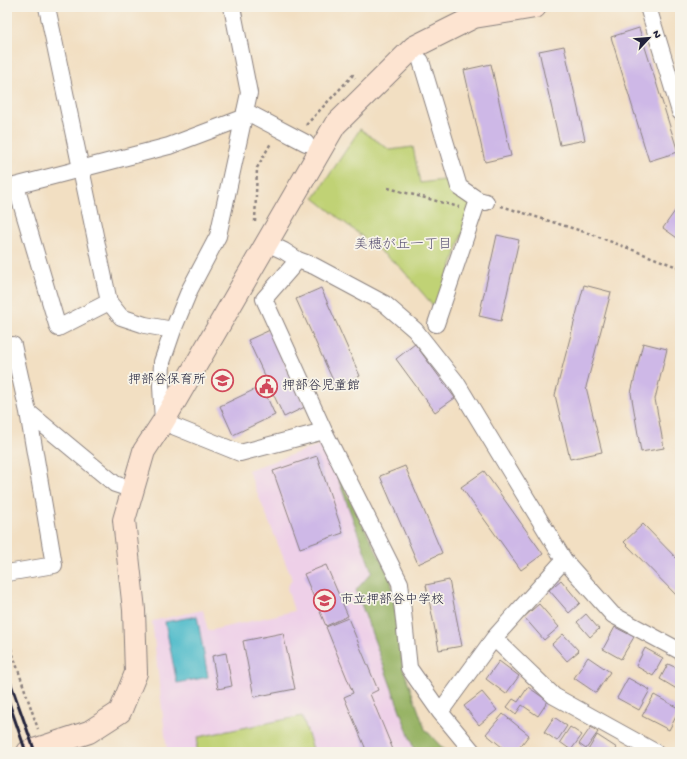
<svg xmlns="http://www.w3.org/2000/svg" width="687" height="759" font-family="'Gochi Hand','Klee One',sans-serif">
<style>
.built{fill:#eed0e8}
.green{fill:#c0d274;stroke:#717a58}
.forest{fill:#98b466;stroke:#5d6b50}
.water{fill:#4fbbca;stroke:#386e82}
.building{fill:#ceb8e7}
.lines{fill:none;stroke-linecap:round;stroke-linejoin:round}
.street-casing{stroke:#8a807e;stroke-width:18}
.secondary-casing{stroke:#8a807e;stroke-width:24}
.path{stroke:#8a807e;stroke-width:2.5;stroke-dasharray:3 3;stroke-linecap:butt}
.street{stroke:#fff;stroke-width:16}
.secondary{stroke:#fde4d1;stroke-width:22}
.rail{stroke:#22223b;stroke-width:3}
.labels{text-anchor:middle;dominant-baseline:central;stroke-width:3.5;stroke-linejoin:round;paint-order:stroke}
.poi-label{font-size:13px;fill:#22223b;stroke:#f7f3e8;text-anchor:start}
.neighbourhood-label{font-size:14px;fill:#5e5677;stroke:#f7f3e8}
</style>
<rect width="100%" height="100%" fill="#f7f3e8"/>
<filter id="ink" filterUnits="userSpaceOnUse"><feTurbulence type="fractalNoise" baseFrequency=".025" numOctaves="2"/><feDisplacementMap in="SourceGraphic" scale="8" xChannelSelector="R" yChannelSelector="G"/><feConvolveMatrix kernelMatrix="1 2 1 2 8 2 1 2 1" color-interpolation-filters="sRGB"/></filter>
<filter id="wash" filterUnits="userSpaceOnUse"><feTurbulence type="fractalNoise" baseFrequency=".012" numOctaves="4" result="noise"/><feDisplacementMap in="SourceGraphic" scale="16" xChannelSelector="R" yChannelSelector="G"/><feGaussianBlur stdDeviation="0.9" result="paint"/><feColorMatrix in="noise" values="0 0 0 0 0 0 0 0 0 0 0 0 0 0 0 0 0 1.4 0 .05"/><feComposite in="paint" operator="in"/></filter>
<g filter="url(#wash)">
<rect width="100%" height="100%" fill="#f2dfc2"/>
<path class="built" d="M325 443 372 572 356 590 415 752H167L152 621 203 610 208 631 294 611 287 588 292 579 248 470Z"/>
<path class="green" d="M360 129 390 150 413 147 420 183 451 179 476 192 437 310 400 267 314 198Z
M302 716 314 752H196L198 737Z"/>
<path class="forest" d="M335 470 391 580 403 668 425 729 446 752H415L356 590 372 572Z"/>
<path class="water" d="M197 616 208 677 177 683 165 622Z"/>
<g id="blocks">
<path class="building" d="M639 28 678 152 649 161 611 37Z
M564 46 585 140 560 145 539 51Z
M491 64 511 156 485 162 464 70Z
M680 204V240L663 228Z
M497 235 519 240 501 321 479 316Z
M584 285 611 292 586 387 602 452 570 459 555 395Z
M321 288 360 376 336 387 296 299Z
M270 330 305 407 284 417 248 340Z
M643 343 667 349 655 399 664 448 641 452 631 393Z
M415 344 455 398 435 412 396 359Z
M262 386 275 415 233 435 220 406Z
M317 456 343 533 300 548 273 471Z
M405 466 442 553 418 564 380 476Z
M484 471 543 554 521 570 461 487Z
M643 524 680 562V599L624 542Z
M326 565 348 616 326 626 304 574Z
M449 580 462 646 439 650 426 585Z
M561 580 580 603 569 613 549 590Z
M539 604 559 627 544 640 524 617Z
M586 614 599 629 590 637 577 622Z
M348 618 378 690 370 694 394 752H367L344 697 353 693 326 627Z
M615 627 634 637 621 659 603 649Z
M283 633 295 689 254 697 243 641Z
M563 634 579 651 567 661 552 644Z
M645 648 663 658 653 676 636 666Z
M226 653 232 686 218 689 212 656Z
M588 657 610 672 596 693 574 678Z
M499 661 519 676 506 694 486 679Z
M668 664 679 669 680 667V691L660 679Z
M628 678 650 690 639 710 617 698Z
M528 687 548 701 538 716 522 705 516 714 507 707 513 699 518 702Z
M482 692 497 710 479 725 464 706Z
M654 695 680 709 669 730 642 716Z
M503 714 529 735 516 752H508L486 734Z
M554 717 567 726 557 741 544 732Z
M570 727 582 735 571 750 560 742Z
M591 727 598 732 586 749 579 744Z
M597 735 617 748 614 752H587Z"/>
</g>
</g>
<g filter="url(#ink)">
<use href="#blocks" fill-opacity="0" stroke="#8a807e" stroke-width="1"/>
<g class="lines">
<defs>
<path id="street" d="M47 7 109 302 121 317 145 325 173 330
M232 7 249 93 218 236 190 289 173 330 162 362 161 386 163 422 240 453 324 431
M648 7 680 112
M421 61 459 187 478 200
M245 111 306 143
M16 186 58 328 109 302
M7 188 169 146 243 118
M267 243 284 251 298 260 314 266 385 304 415 330 456 382 564 560 613 615 680 651
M298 260 264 299 324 431 400 583 409 668 440 712 473 752
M436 324 478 200 486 202
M7 348 13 345 28 412 54 565 7 573
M28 412 115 484 133 490
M494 638 554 696 655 752
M440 712 494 638 564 560"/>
<path id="secondary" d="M28 752 89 732 120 712 136 673 134 610 124 520 144 451 163 422 335 125 414 47 474 17 535 7"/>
</defs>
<use href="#street" class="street-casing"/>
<use href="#secondary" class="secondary-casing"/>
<path class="path" d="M306 125 353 75 355 78
M388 188 459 207
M501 206 591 234 680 268
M255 222 257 168 271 143
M7 637 38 729"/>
<use href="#street" class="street"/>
<use href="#secondary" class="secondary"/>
<path class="rail" d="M7 673 35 752
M7 697 26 752"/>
</g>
</g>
<defs>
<symbol id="school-ring" viewBox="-11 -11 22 22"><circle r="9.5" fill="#f7f3e8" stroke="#d1495b" stroke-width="1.5"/><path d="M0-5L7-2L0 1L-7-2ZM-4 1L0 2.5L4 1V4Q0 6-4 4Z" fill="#d1495b"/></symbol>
<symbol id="civic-ring" viewBox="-11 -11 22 22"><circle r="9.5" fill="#f7f3e8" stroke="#d1495b" stroke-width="1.5"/><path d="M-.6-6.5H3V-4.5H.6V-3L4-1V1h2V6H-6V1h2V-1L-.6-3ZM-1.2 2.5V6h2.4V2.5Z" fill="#d1495b"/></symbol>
</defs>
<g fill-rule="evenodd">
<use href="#school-ring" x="210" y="368" width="25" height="25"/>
<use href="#civic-ring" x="254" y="374" width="25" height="25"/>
<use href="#school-ring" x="312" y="588" width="25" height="25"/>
</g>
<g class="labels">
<g class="poi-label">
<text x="206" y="380" text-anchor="end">押部谷保育所</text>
<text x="282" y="386">押部谷児童館</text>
<text x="340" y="600">市立押部谷中学校</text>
</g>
<g class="neighbourhood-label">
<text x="403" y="245">美穂が丘一丁目</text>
</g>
</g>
<rect width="687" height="759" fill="none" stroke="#f7f3e8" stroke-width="24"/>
<g transform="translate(649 38) rotate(64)" stroke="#f7f3e8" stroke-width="3" paint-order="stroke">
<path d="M0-3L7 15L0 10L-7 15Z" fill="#22223b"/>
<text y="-6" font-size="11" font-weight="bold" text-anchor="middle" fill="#22223b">N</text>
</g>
</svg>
